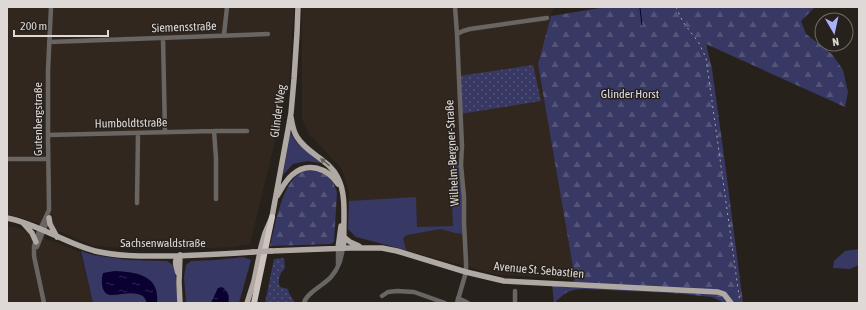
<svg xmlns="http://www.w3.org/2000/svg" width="866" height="310" font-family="'Asap Condensed',sans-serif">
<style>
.built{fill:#32271e}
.grass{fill:#383864}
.forest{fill:url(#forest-firs)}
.park{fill:url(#park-dots)}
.water{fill:url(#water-ripples)}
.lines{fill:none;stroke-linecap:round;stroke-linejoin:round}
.stream{stroke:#0b0032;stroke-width:1}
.minor{stroke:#696562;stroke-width:4.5}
.major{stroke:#b0a9a3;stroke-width:5.5}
.highway{stroke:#cdc4bd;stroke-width:6}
.rail{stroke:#ada8a4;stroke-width:1;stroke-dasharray:2 4;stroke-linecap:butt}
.major-bridge{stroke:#b0a9a3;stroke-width:5.5}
.oneway{fill:#655e59}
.labels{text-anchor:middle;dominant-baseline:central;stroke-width:3;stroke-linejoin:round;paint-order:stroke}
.street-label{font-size:12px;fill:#ded9d6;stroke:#27211c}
.park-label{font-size:12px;fill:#dcdef0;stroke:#27211c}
</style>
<defs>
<pattern id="forest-firs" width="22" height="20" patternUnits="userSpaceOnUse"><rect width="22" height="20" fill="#383864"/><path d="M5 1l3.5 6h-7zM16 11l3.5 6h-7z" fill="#545479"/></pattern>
<pattern id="park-dots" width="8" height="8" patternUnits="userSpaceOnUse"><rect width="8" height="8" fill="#383864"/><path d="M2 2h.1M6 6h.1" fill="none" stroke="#545479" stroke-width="1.8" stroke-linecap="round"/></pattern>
<pattern id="water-ripples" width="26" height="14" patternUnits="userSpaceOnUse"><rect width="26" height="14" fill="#0b0032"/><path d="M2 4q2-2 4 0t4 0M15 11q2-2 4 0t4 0" fill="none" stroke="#2e254f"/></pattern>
</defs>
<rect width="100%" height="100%" fill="#27211c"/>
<path class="built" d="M7 7H294L289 84 250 244 234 247 185 249H142L94 246 49 227 19 217 7 215Z
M302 7H554L551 16 538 64 575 279 499 275 356 237 348 229 349 192 342 169 309 134 302 119Z
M7 226 15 227 80 252 93 303H7Z"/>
<path class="grass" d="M290 132 297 143 320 162V163L307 161 293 164 283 175Z
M450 164 461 165 465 234 455 233 441 229 407 235 403 238 406 250 356 237 348 229 349 201 416 197 417 227 453 226Z
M859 249V265L850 269 833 268 834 261 845 251Z
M81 251 93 255 128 260 167 261 173 265 175 270 178 303H157C161 271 126 269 103 274 101 281 101 293 110 295 118 295 133 291 141 295 144 296 146 300 147 303H93Z
M243 257 251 260 239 303H228L229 301 218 288 211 303H186L184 277 186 265 191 261 216 260Z"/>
<path class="forest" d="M606 7H815L801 21 806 34 832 54 843 70 848 92 845 107 706 44 712 69 725 163 743 303H724L712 297 671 293 583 289C566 290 566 293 554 303L552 284H572L575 279 538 64 551 16Z
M314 170 325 172 332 180 337 192 334 242 331 244 270 246C275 226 282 181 302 172 305 170 310 171 314 170Z"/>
<path class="park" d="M533 65 541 101 460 114 459 76Z
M284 258 285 268 281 273 279 278V284L280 287 288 289 289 293 295 303H265L274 259Z"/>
<path class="water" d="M114 271C136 272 160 275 157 303H147C146 300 144 296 141 295 133 291 118 295 110 295 101 293 101 281 103 273Z
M222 287C228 291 230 296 228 303H211L218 288Z"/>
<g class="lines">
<path class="stream" d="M640 8 642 25"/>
<path class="minor" d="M455 7 457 34 462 146 461 165 464 197V223L466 262V272L457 303
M457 34 463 31 470 29 547 18
M224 35 227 7
M163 38 165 132
M49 42 268 34
M214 131 216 158V199
M48 135 214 131H247
M7 159H47
M137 203 138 133
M37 247 49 217
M338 264V248
M382 296 388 292 397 291 414 292 445 303
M458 298 468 303
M44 303 34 256V246L38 234 49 210V207L48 139V70L51 7
M304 303C306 293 324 285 331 277 339 268 341 259 343 248
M515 303V291"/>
<path class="major" d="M291 117C292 124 293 131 297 137 307 154 329 159 338 178 347 195 343 222 344 241L343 248
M277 196C282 188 286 180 292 175 307 161 328 168 338 184
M7 218C38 224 65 243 95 251 120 257 145 256 171 256 198 255 226 254 253 252
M49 218 50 224 57 237
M24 224 32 233 36 242
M344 237 350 242 359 246
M338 248 341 226
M271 251 349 248H382L397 251 466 272 504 281 718 292 724 294 731 303
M180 255 179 282 180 303
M178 273C176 266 173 260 180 255
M247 303 254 281 261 247 265 233 272 217 288 130 291 113 294 79 297 33 298 7"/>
<path class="highway" d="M254 303 272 217"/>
<path class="rail" d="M676 7 683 22 699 43 706 58 740 303"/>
<path class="major-bridge" d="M253 252 271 251"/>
</g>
<defs><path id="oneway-solid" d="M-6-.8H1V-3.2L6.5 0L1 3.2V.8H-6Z"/></defs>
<use class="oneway" href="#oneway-solid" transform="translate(325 162) rotate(-141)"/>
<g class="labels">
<g class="street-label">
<text transform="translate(184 27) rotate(-2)">Siemensstraße</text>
<text transform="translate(278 111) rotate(-82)">Glinder Weg</text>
<text transform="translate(38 119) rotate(-90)">Gutenbergstraße</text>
<text transform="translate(131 123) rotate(-1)">Humboldtstraße</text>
<text transform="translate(452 153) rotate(-93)">Wilhelm-Bergner-Straße</text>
<text x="163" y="243">Sachsenwaldstraße</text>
<text transform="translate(539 270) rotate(5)">Avenue St. Sebastien</text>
</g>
<g class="park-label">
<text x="630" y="94">Glinder Horst</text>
</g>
</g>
<rect width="866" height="310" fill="none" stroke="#ded9d6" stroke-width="16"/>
<g transform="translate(834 32) rotate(171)"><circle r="19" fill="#27211c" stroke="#706b66"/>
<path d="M0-3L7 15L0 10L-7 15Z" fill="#acaffb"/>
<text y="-6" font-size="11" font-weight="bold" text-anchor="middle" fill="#ded9d6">N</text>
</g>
<path d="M14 30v6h94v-6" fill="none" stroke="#ded9d6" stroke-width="2"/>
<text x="20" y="30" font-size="12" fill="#ded9d6" stroke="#27211c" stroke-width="3" paint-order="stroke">200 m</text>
</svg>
